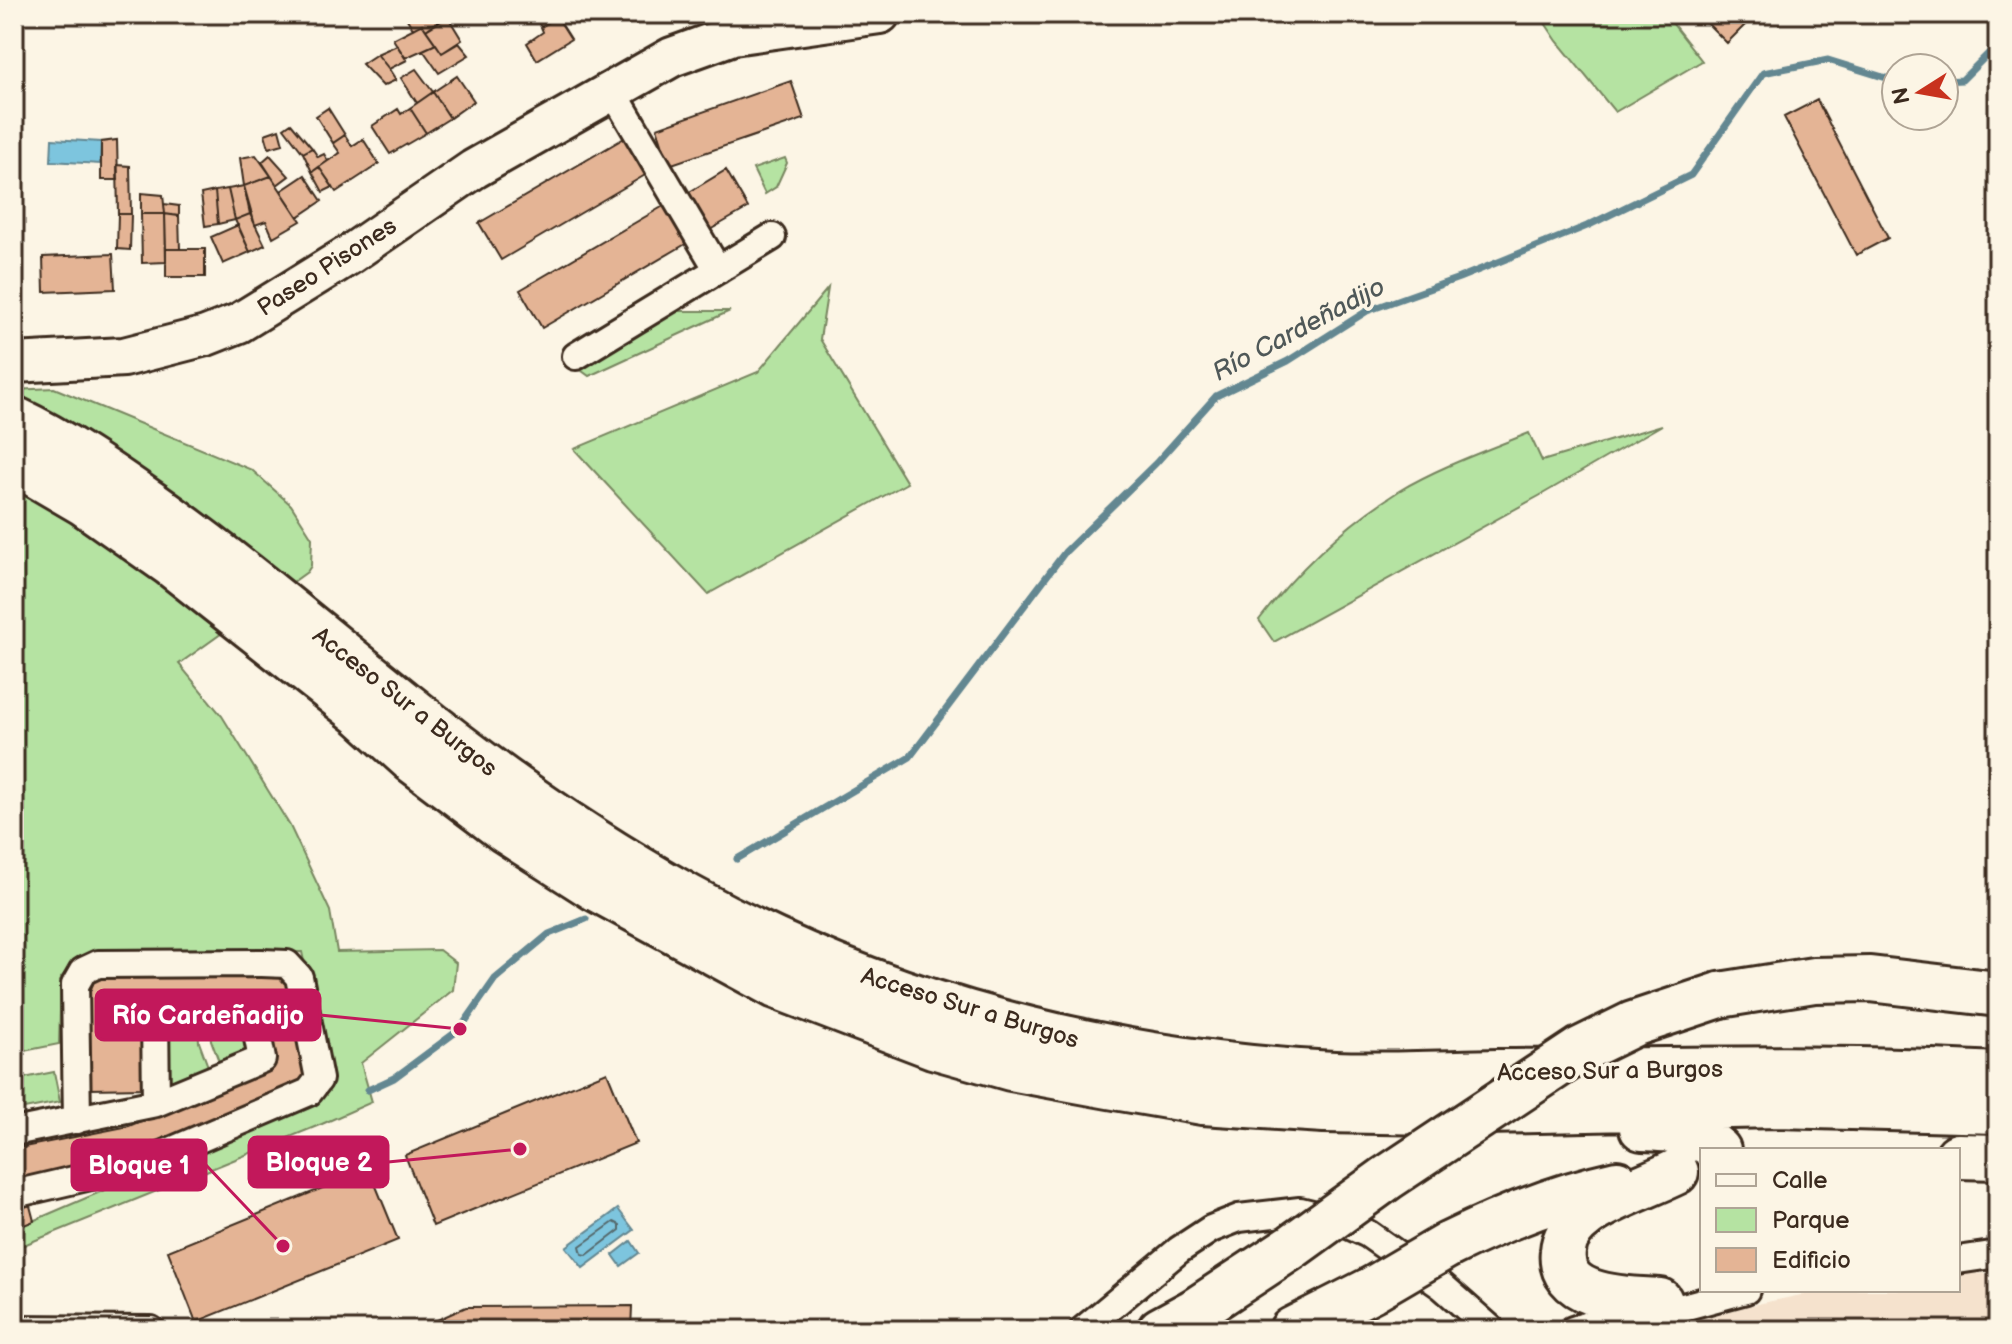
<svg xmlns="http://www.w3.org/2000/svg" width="2012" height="1344" font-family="'Balsamiq Sans',sans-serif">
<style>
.built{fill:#f5e2cd}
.green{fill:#b5e3a2;stroke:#788660;stroke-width:2}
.water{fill:#7dc5de;stroke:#638791;stroke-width:2}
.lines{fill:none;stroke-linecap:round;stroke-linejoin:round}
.shore{stroke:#55686b;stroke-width:2}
.stream{stroke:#638791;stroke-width:7}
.building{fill:#e4b495;stroke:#3b2a1e;stroke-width:2}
.minor-casing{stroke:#3b2a1e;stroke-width:32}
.secondary-casing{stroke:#3b2a1e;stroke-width:44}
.motorway-casing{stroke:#3b2a1e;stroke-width:50}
.minor{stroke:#fcf5e5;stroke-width:26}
.secondary{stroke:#fcf5e5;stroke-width:38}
.motorway{stroke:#fcf5e5;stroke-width:44}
.motorway-bridge-casing{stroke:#3b2a1e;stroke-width:50;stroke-linecap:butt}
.motorway-bridge{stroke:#fcf5e5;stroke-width:44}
.labels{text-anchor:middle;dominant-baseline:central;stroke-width:7;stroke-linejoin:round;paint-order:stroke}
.street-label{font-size:24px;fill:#3b2a1e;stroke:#fcf5e5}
.water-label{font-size:26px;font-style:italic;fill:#4f5858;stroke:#fcf5e5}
.leader{fill:none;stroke:#c2185b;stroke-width:3}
.callout-dot{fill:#c2185b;stroke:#fcf5e5;stroke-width:3}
.callout{fill:#c2185b;stroke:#c2185b;stroke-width:3}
.callout-label{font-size:26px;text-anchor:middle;font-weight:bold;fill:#fff}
</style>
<rect width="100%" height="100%" fill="#fcf5e5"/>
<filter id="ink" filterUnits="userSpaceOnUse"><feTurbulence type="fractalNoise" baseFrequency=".0125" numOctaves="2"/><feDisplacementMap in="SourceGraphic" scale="16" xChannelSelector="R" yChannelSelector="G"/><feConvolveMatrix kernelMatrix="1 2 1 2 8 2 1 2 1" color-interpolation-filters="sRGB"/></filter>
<g filter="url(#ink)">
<path class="built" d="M1998 1273V1330H1661L1748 1306 1825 1290H1958V1274Z"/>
<path class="green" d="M1539 14H1665L1702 61 1615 112 1557 41Z
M785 158 787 163 776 187 765 194 753 169Z
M828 288 820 339 907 483 708 594 574 449 758 372Z
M674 311H730L589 376 578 368Z
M54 388 252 470 291 505 312 538 311 566 307 572 179 664 222 716 290 826 330 911 337 952 439 950 456 963 453 990 361 1063 372 1102 322 1124 14 1249V1229L312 1101 331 1087 302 952 99 954 77 959 61 978 59 1044 14 1053V390Z
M1662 425 1539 496 1274 642 1259 620C1298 569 1345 525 1399 491 1439 467 1485 451 1529 433L1542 461Z
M209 1020H245L252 1054 221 1067 211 1040Z
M198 1021 199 1042 210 1072 165 1090 164 1022Z
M54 1072 60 1102 14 1111V1080Z"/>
<path class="water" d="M52 139 101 142 100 164 51 161Z
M618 1209 634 1230 583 1268 566 1247Z
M631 1241 639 1253 621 1266 613 1255Z"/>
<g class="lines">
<path class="shore" d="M614 1222 620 1225V1230L587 1255 582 1254 580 1246Z"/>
<path class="stream" d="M1944 81 1962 80 1998 44
M737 859 910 757 1065 552 1156 463 1216 396 1288 361 1367 311 1459 278 1587 226 1691 175 1763 73 1828 60 1896 81
M368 1090 394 1078 460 1029 495 979 549 934 586 919"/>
</g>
<path class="building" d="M404 14H433L438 21 426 30 422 24 413 29Z
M533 14H555L557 17 541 27Z
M1698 14H1756L1727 43Z
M448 17 462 40 442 53 426 30Z
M557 17 571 39 537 60 527 43 543 32 541 27Z
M422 24 436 44 405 58 393 39Z
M459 43 469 55 439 73 423 50 436 44 442 53Z
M397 45 407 60 389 69 377 54Z
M377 54 389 69 396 80 383 86 362 64Z
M416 69 433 92 417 103 401 78Z
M457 76 474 101 450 118 433 92Z
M791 81 804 119 669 165 657 128Z
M433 92 450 118 426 133 410 108Z
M1817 100 1888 238 1856 255 1784 117Z
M328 108 345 135 333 143 316 116Z
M410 108 426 133 390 154 372 126 398 109 401 114Z
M291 123 312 148 303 153 284 128Z
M279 129 283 144 269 148 265 134Z
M345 135 352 146 363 139 379 164 336 192 319 167 340 153 333 143Z
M626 137 647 174 501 260 479 223Z
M117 140 118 180H101V142Z
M312 148 318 157 324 154 328 161 312 172 303 153Z
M256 155 271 176 244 186 240 158Z
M270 155 289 176 277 185 262 162Z
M117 165 130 166 131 214H118Z
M319 167 333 187 323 192 312 172Z
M726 170 748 208 708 231 686 194Z
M305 175 322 201 298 217 281 191Z
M271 176 301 221 273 237 266 221 255 225 244 186Z
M244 186 250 214 235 220 228 189Z
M228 189 235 220 218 224 215 191Z
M215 191 218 224 205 226 201 194Z
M141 193 163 195 165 214H141Z
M164 204 179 206V216L165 214Z
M667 204 689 242 542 328 520 290Z
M118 214H131L130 250 117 249Z
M141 214H165L166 262 142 263Z
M165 214 179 216 180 249H166Z
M250 214 265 245 250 252 235 220Z
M238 225 250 252 223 264 211 237Z
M166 249H205V277H166Z
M113 254 115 289 44 292 43 257Z
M105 975 281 976 287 981 306 1070 303 1084 134 1157 14 1182V1149L129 1126 272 1066 260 1006 146 1008 145 1088 90 1089 89 994 95 979Z
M607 1072 636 1143 433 1226 405 1155Z
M369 1169 398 1240 196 1322 168 1251Z
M29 1202 34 1221 14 1229V1206Z
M632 1306 631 1330H415L466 1307Z"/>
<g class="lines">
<defs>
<path id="minor" d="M612 90 718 270
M576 356 772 237
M14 1132 156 1103 262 1059 253 1013 155 1015 156 1103
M14 1194 138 1165 309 1092 319 1079 299 977 287 964 262 963 98 964 83 971 75 985 77 1120
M1958 1260 1998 1254
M14 1329 151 1330
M1083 1330 1179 1250 1211 1229 1239 1218 1300 1211 1337 1220 1368 1234 1442 1286 1492 1330
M1573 1330 1626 1312
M1609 1330 1657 1314 1746 1290"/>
<path id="secondary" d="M14 363 124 357 206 336 239 323 349 255 474 169 672 57 733 35 880 14"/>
<path id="motorway" d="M14 419C63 442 109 474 153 505 242 568 324 639 409 707 497 778 589 842 688 897 885 1006 1109 1063 1334 1074 1388 1076 1443 1073 1497 1072 1664 1071 1831 1065 1998 1075
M14 462 84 503 171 564 360 713 412 760 506 831 595 888 776 986 933 1046 1011 1068 1109 1086 1203 1102 1324 1110 1436 1112 1778 1105 1998 1111
M1720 995 1814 980 1870 979 1998 994
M1642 1128C1671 1129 1696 1130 1718 1150
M1958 1156 1998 1157
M1448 1245C1503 1218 1558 1196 1617 1183
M1660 1301C1627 1299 1557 1300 1563 1251 1564 1236 1574 1225 1586 1216 1607 1199 1650 1185 1676 1172
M1160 1330 1193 1312
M1292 1330 1371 1290"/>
</defs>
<use href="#minor" class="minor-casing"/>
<use href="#secondary" class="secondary-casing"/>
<use href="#motorway" class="motorway-casing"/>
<use href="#minor" class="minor"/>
<use href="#secondary" class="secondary"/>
<use href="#motorway" class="motorway"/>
<defs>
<path id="motorway-bridge" d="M1371 1290 1448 1245
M1193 1312 1293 1246 1387 1178 1580 1050 1633 1024 1720 995"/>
</defs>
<use href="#motorway-bridge" class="motorway-bridge-casing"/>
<use href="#motorway-bridge" class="motorway-bridge"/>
</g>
</g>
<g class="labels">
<g class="street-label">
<text transform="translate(327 267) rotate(-33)">Paseo Pisones</text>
<text transform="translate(405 702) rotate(38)">Acceso Sur a Burgos</text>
<text transform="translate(970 1008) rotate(17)">Acceso Sur a Burgos</text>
<text transform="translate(1610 1071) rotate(-1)">Acceso Sur a Burgos</text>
</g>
<g class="water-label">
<text transform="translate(1299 330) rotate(-28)">Río Cardeñadijo</text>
</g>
</g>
<path class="leader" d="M460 1029L320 1015M520 1149L388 1162M283 1246L206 1165"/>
<g class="callout-dot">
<circle cx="460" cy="1029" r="8"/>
<circle cx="520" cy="1149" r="8"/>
<circle cx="283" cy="1246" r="8"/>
</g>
<g class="callout">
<rect x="96" y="990" width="224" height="50" rx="8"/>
<rect x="249" y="1137" width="139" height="50" rx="8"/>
<rect x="72" y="1140" width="134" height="50" rx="8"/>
</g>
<g class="callout-label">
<text x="208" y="1024">Río Cardeñadijo</text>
<text x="319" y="1171">Bloque 2</text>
<text x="139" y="1174">Bloque 1</text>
</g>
<rect width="2012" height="1344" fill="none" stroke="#fcf5e5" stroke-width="48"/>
<rect x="24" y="24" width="1964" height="1296" fill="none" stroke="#3b2a1e" stroke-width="3" filter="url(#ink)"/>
<rect x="1700" y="1148" width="260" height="144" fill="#fcf5e5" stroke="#afa495" stroke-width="2"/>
<rect x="1716" y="1174" width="40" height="12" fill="#fcf5e5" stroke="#afa495" stroke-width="2"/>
<text x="1772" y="1188" font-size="24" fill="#3b2a1e">Calle</text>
<rect x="1716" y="1208" width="40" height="24" fill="#b5e3a2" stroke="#afa495" stroke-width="2"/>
<text x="1772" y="1228" font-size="24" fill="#3b2a1e">Parque</text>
<rect x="1716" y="1248" width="40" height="24" fill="#e4b495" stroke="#afa495" stroke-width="2"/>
<text x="1772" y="1268" font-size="24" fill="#3b2a1e">Edificio</text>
<g transform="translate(1920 92) rotate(259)"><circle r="38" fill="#fcf5e5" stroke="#afa495" stroke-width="2"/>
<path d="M0-6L14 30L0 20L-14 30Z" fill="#c8321e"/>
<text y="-12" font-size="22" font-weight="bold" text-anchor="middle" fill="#3b2a1e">N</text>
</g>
</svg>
